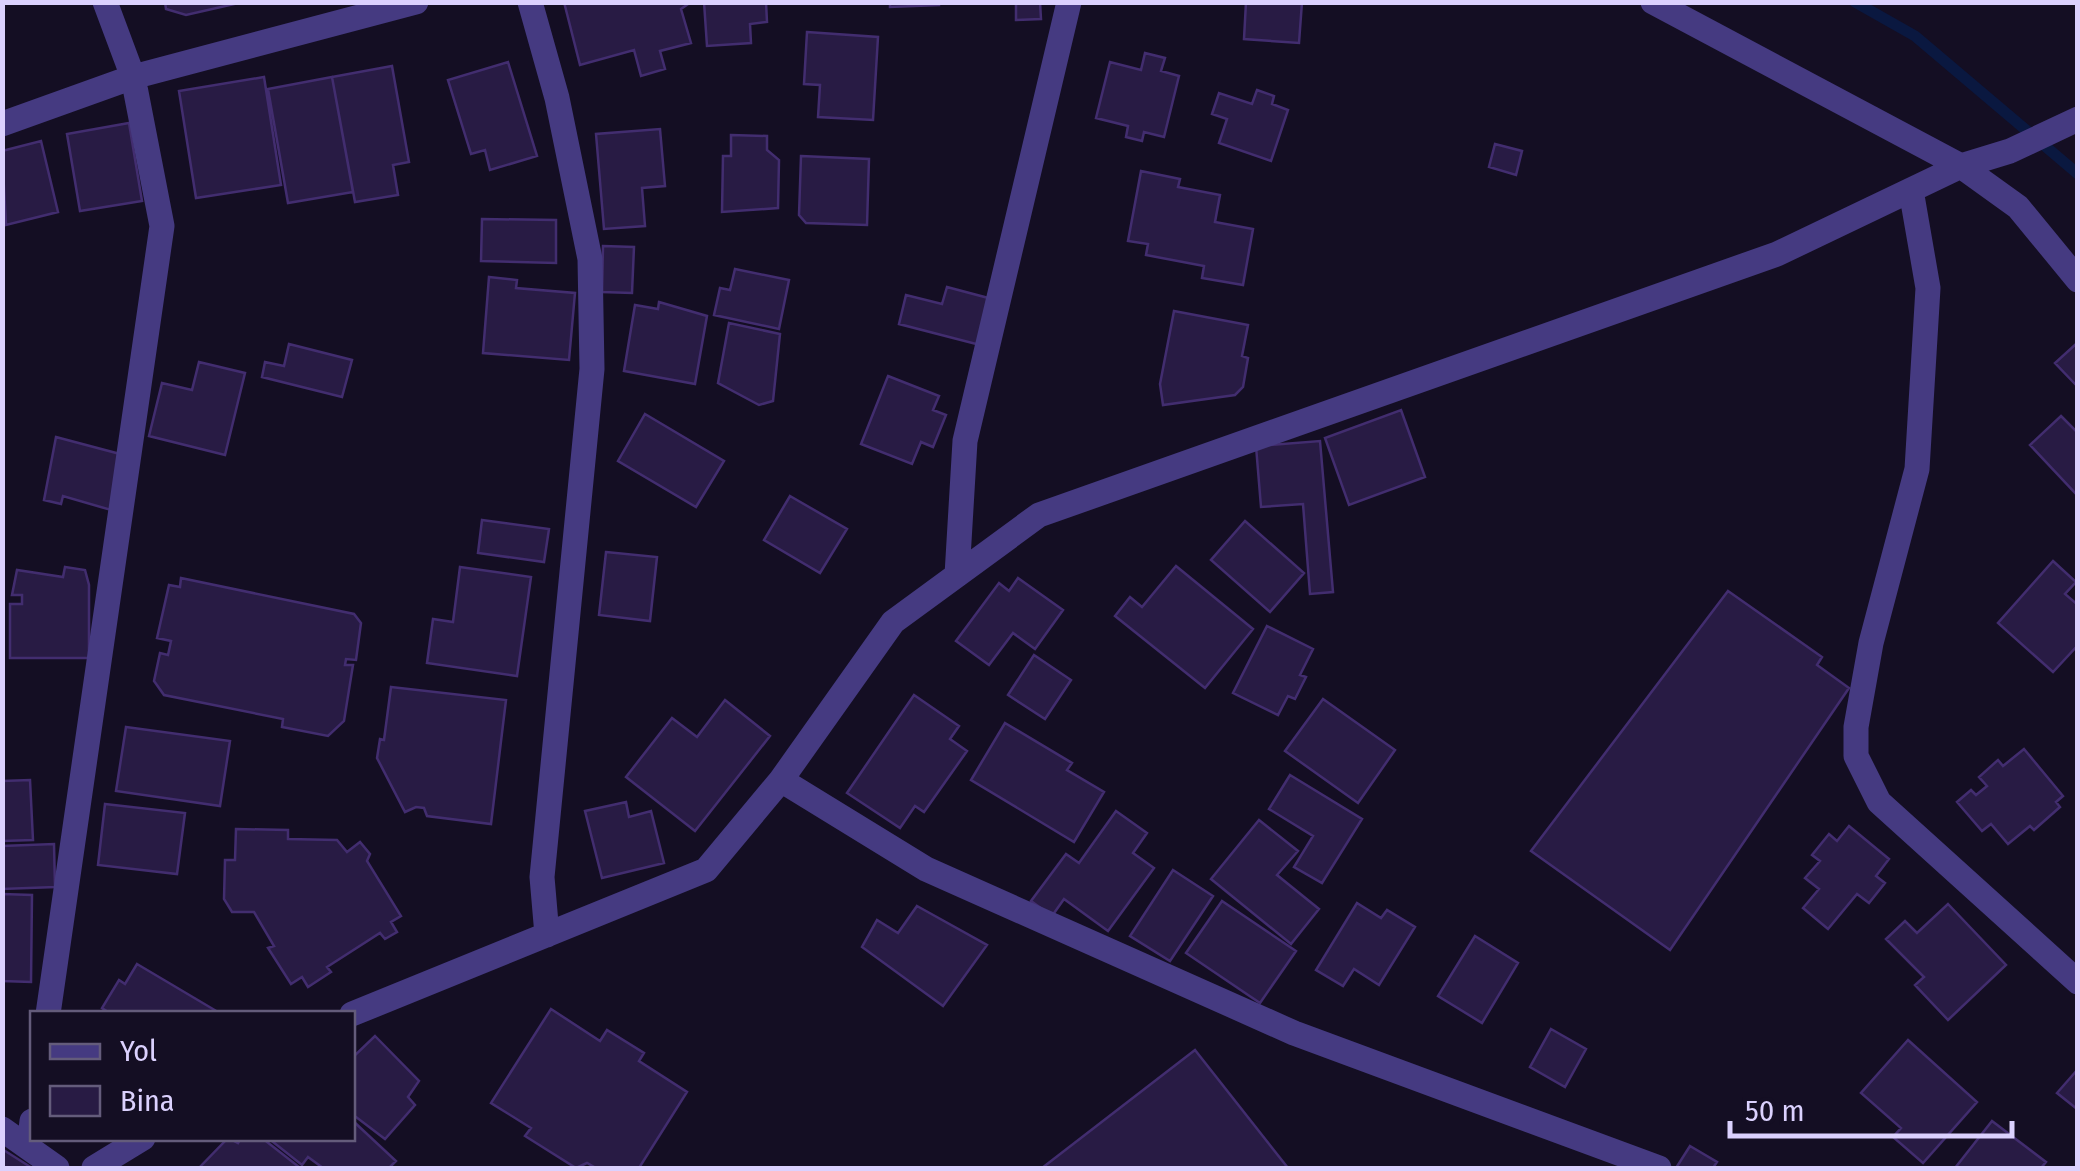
<svg xmlns="http://www.w3.org/2000/svg" width="2080" height="1171" font-family="'Fira Sans Condensed',sans-serif">
<style>
.lines{fill:none;stroke-linecap:round;stroke-linejoin:round}
.stream{stroke:#0a1840;stroke-width:11}
.building{fill:#281b44;stroke:#422d6f;stroke-width:2.5}
.street{stroke:#453a81;stroke-width:25}
</style>
<rect width="100%" height="100%" fill="#140e23"/>
<g class="lines">
<path class="stream" d="M1855 2 1915 36 2078 174"/>
</g>
<path class="building" d="M165 2H243L186 15 166 9Z
M564 2H691L681 9 691 43 660 51 665 69 641 76 634 50 580 65Z
M704 2H766L767 22 750 24 751 43 707 46Z
M890 2H939V5L890 7Z
M1016 2H1040L1041 19 1016 20Z
M1246 2H1302L1299 43 1244 39Z
M807 32 878 37 873 120 818 117 820 85 804 84Z
M1145 53 1165 58 1161 71 1179 76 1164 137 1144 132 1142 141 1126 137 1128 126 1096 118 1110 62 1141 70Z
M508 62 537 156 490 170 485 150 471 154 448 80Z
M392 66 409 162 393 165 398 195 355 202 332 77Z
M264 77 281 185 196 198 179 91Z
M332 77 353 192 288 203 268 89Z
M1257 90 1274 96 1272 104 1288 110 1271 161 1219 143 1227 119 1212 114 1219 93 1252 104Z
M129 123 142 201 80 211 67 134Z
M660 129 665 186 642 188 645 226 604 229 596 134Z
M731 135 767 136V150L779 160 778 208 722 212 723 156H731Z
M41 141 58 212 6 225 2 151Z
M1495 144 1522 151 1516 175 1489 167Z
M801 156 869 159 867 225 806 223 799 215Z
M1141 171 1180 179 1178 187 1220 195 1215 222 1253 229 1243 285 1202 278 1204 266 1146 255 1148 244 1128 241Z
M482 219 556 220V263L481 261Z
M603 246 634 247 632 293 602 292Z
M735 269 789 280 779 329 714 315 720 288 730 290Z
M489 277 517 280 516 288 575 293 569 360 483 353Z
M947 287 992 299 980 345 899 324 906 295 942 304Z
M659 302 707 316 695 384 624 371 635 305 658 309Z
M1174 311 1248 325 1242 356 1248 358 1243 387 1235 395 1163 405 1160 384Z
M729 323 780 334 773 401 759 405 718 383Z
M289 344 352 360 342 397 262 377 265 362 284 366Z
M2076 344 2078 382 2075 384 2055 363Z
M199 362 245 373 225 455 149 436 162 383 192 390Z
M888 376 939 396 933 410 946 415 933 447 921 442 912 464 861 444Z
M1401 410 1425 477 1349 505 1325 438Z
M645 414 724 461 696 507 618 461Z
M2061 416 2078 433V496L2030 445Z
M56 437 120 454 111 510 63 496 61 504 44 500Z
M1320 441 1333 592 1310 594 1303 504 1261 507 1256 446Z
M790 496 847 529 820 573 764 540Z
M482 520 549 529 544 562 478 553Z
M1245 521 1304 573 1270 612 1211 560Z
M606 552 657 557 650 621 599 615Z
M2053 561 2076 582 2065 594 2078 605V645L2053 672 1998 623Z
M1176 566 1253 629 1205 688 1115 616 1130 597 1142 607Z
M65 567 85 570 89 585V658H10V604H22V595H12L17 570 63 577Z
M460 567 531 577 517 676 427 663 433 619 453 622Z
M181 578 354 614 361 623 356 660 346 659 345 665H353L344 721 328 736 282 727 283 719 164 695 154 681 160 653 168 655 171 641 157 638 169 585 180 587Z
M1018 578 1063 610 1035 649 1013 633 989 665 956 641 999 583 1009 591Z
M1728 591 1822 657 1817 665 1849 688 1670 950 1531 851Z
M1267 626 1313 649 1300 675 1306 677 1295 699 1288 696 1278 715 1233 693Z
M1034 655 1071 680 1045 719 1008 695Z
M391 687 506 700 491 824 427 816 424 808 416 807 405 812 377 758 380 739 384 740Z
M914 695 959 726 950 739 967 751 924 812 915 806 900 828 847 793Z
M1323 699 1395 750 1358 803 1285 751Z
M725 700 770 736 695 831 626 777 672 718 697 737Z
M1005 723 1072 763 1067 770 1104 792 1074 842 971 780Z
M126 727 230 741 220 806 116 791Z
M2024 749 2063 796 2056 802 2060 807 2034 830 2030 826 2008 844 1991 824 1982 831 1957 802 1971 790 1976 795 1987 786 1979 777 1998 760 2003 766Z
M1290 775 1362 819 1322 883 1294 867 1313 836 1269 809Z
M30 780 33 840 2 841V781Z
M626 802 629 817 651 811 664 863 602 878 585 811Z
M105 804 185 813 177 874 98 865Z
M1116 811 1147 833 1133 853 1154 868 1108 931 1064 899 1052 916 1031 901 1066 854 1079 863Z
M1259 820 1298 851 1277 875 1319 909 1291 944 1211 879Z
M1849 826 1889 859 1876 876 1885 883 1869 903 1857 894 1828 929 1803 908 1819 889 1805 878 1820 861 1812 855 1829 834 1837 841Z
M236 829 288 830V839L337 840 347 852 360 842 370 854 367 861 401 916 391 922 397 932 385 939 380 933 327 967 331 972 308 987 302 977 291 984 268 948 274 946 254 912H232L224 899 225 860H235Z
M54 844 55 887 2 889V846Z
M1173 870 1213 896 1170 961 1130 936Z
M2 894 32 895 31 982 2 981Z
M1222 901 1296 951 1260 1003 1186 953Z
M1357 903 1381 918 1387 910 1415 927 1379 985 1354 969 1343 986 1316 970Z
M1948 904 2006 965 1948 1020 1915 985 1924 977 1886 939 1905 921 1917 933Z
M917 906 987 945 943 1006 862 947 877 920 898 933Z
M1475 936 1518 963 1482 1023 1438 996Z
M137 964 218 1012 111 1014 102 1008 119 980 125 984Z
M551 1009 600 1041 607 1030 644 1053 639 1061 687 1092 639 1168H596L587 1163 576 1168 525 1136 531 1128 491 1103Z
M1551 1029 1586 1049 1565 1087 1530 1067Z
M375 1036 419 1081 408 1097 415 1105 385 1139 352 1114V1058Z
M1908 1040 1977 1102 1923 1163 1893 1137 1901 1128 1861 1093Z
M1195 1050 1288 1168H1042Z
M2078 1069V1109H2077L2057 1093Z
M352 1120 396 1161 389 1168H323L308 1157 302 1165 268 1138H352Z
M1992 1121 2046 1162 2041 1168H1955Z
M228 1138 238 1143 241 1138H262L299 1167 199 1168Z
M1690 1146 1717 1162 1713 1168H1676Z
M2 1149 32 1168H2Z"/>
<g class="lines">
<path class="street" d="M530 2 557 98 590 259 592 369 542 877 547 935
M1653 2 1961 166 2018 207 2078 280
M2 124 133 77 416 2
M1911 190 1928 288 1917 469 1871 643 1856 727V756L1879 802 2078 982
M957 575 965 441 1069 2
M781 780 926 869 1294 1033 1659 1168
M48 1014 162 226 133 77 105 2
M352 1014 706 870 781 780 893 622 1039 515 1777 254 1961 166 2010 151 2078 119
M2 1129 57 1168
M29 1147 32 1121
M94 1168 143 1138"/>
</g>
<rect width="2080" height="1171" fill="none" stroke="#dbd1fe" stroke-width="10"/>
<rect x="30" y="1011" width="325" height="130" fill="#140e23" stroke="#645c7b" stroke-width="2.5"/>
<rect x="50" y="1044" width="50" height="15" fill="#453a81" stroke="#645c7b" stroke-width="2.5"/>
<text x="120" y="1061" font-size="30" fill="#dbd1fe">Yol</text>
<rect x="50" y="1086" width="50" height="30" fill="#281b44" stroke="#645c7b" stroke-width="2.5"/>
<text x="120" y="1111" font-size="30" fill="#dbd1fe">Bina</text>
<path d="M1730 1121v15h282v-15" fill="none" stroke="#dbd1fe" stroke-width="5"/>
<text x="1745" y="1121" font-size="30" fill="#dbd1fe" stroke="#140e23" stroke-width="8" paint-order="stroke">50 m</text>
</svg>
